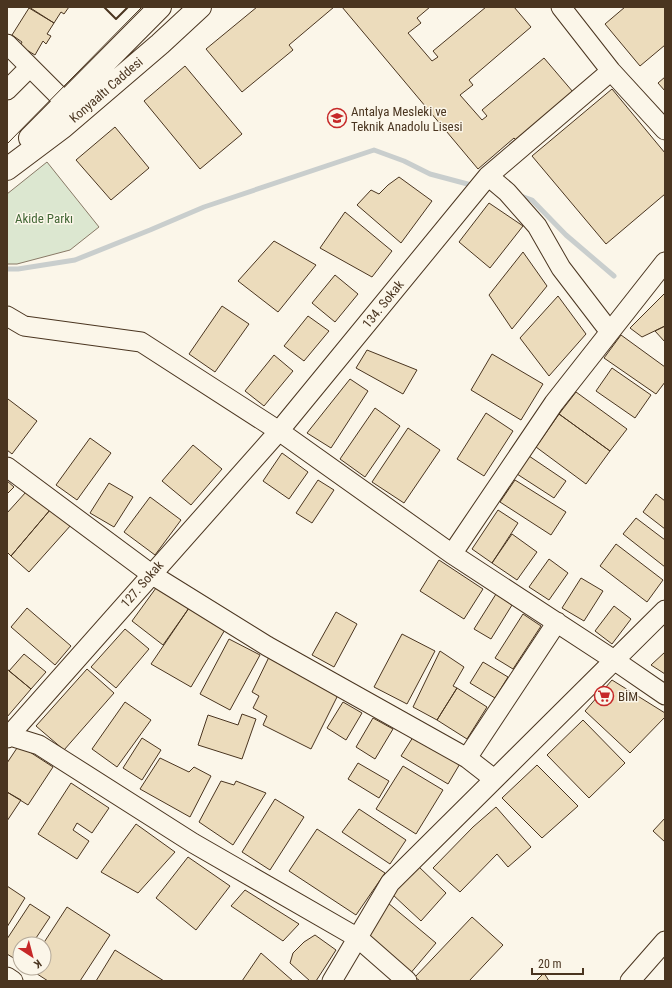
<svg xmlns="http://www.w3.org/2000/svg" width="672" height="988" font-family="'Roboto Condensed',sans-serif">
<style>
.green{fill:#dce7d0;stroke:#887966}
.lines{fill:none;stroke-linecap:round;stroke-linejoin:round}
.stream{stroke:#c9cecd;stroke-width:5}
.building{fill:#ecdcbc;stroke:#4a3520}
.minor-casing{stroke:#4a3520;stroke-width:21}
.major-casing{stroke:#4a3520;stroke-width:24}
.minor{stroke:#fbf6e9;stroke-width:19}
.major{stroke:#fbf6e9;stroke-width:22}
.tram{stroke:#4a3520;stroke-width:1}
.wall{stroke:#4a3520;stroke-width:2}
.labels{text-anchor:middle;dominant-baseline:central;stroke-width:3;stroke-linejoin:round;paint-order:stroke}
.street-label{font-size:13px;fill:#4a3520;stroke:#fbf6e9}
.poi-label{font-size:13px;fill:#4a3520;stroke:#fbf6e9;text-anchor:start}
.park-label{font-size:13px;fill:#436837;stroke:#fbf6e9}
</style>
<rect width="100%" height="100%" fill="#fbf6e9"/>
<path class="green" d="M47 162 99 227 70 250 17 264H7V194Z"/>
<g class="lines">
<path class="stream" d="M518 195 532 200 566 235 614 276
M7 269H18L75 260 150 230 204 207 374 150 404 161 430 174 475 186"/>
</g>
<path class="building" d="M29 7H69L64 14 61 12 54 23Z
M257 7H334L289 45 293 50 242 92 206 49Z
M342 7H430L417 18 421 23 408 33 432 61 438 57 433 51 486 7H514L531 27 469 80 473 85 460 95 482 120 487 116 482 110 544 58 573 92 516 140 514 138 478 169Z
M625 7H665V45L640 66 605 24Z
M29 8 54 23 47 34 51 36 46 44 43 41 35 55 20 46 22 42 12 35Z
M185 66 242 134 200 169 144 101Z
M665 77V91L658 83Z
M612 89 665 153V194L606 244 532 156Z
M115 127 149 168 111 200 76 160Z
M399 177 432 201 401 243 357 205 371 190 379 194 388 185Z
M489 203 523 226 490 268 459 242Z
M345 212 392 251 372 277 320 248Z
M274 241 316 265 278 312 238 281Z
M523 252 547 286 512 329 489 295Z
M335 275 358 294 335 322 312 303Z
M665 293V326L642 337 630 328Z
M558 296 586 334 549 376 520 338Z
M222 306 249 324 215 372 189 354Z
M308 316 329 331 304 361 284 346Z
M665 326V342L655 331Z
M621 335 665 367V382L656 394 604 358Z
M367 350 417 370 403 394 356 368Z
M492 354 543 384 521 420 471 390Z
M274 355 293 371 264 406 245 391Z
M612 368 651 395 635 418 596 391Z
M350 379 368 391 331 448 307 433Z
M576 392 627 429 610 451 559 414Z
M8 399 37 421 12 454 7 450V401Z
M375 408 400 426 365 477 340 459Z
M486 413 513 431 484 476 457 459Z
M559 414 610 451 586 484 536 447Z
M408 428 440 450 404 503 372 482Z
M90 438 111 453 77 500 56 485Z
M193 445 222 469 191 505 162 481Z
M282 453 308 472 289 499 263 481Z
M529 456 566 481 554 498 517 474Z
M318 480 334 490 312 523 296 513Z
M515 480 566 512 551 535 500 502Z
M7 481 14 487 7 494Z
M109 483 133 497 114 527 90 513Z
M26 492 50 510 11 556 7 552V513Z
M656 494 665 501V529L643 512Z
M150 497 181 520 155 555 124 532Z
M50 510 71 525 29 572 11 556Z
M498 510 518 523 492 563 472 549Z
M636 518 665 540V567L623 534Z
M512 534 537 552 517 580 492 563Z
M616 544 663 580 647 602 600 566Z
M549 559 568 573 549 600 529 587Z
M439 560 483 589 464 619 420 591Z
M581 578 603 591 584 621 562 608Z
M156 588 189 608 163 645 132 621Z
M496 594 512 605 491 639 474 629Z
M614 606 631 619 612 644 595 631Z
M27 608 71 646 55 665 11 627Z
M189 608 226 628 191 687 151 664Z
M336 612 357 624 334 667 312 655Z
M523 614 541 626 513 669 495 658Z
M125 629 149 649 116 688 91 667Z
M402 634 435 651 407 704 374 687Z
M229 639 260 655 230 710 200 694Z
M440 651 464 667 453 686 457 688 437 720 413 707Z
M665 652V674L651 665Z
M24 654 46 672 31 689 9 671Z
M270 655 340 691 311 749 263 725 267 716 253 708 259 696 252 692Z
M483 662 508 677 495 698 470 683Z
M7 669 31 689 7 717Z
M87 669 114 693 64 750 36 726Z
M612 680 665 713V717L630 753 585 711Z
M457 688 487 707 467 739 437 720Z
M125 702 151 720 117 767 92 749Z
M343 702 362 713 346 740 327 728Z
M242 714 256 719 242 759 198 745 208 715 238 725Z
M373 718 393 729 375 759 356 747Z
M583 720 625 763 589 798 547 755Z
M415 734 461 762 448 784 401 756Z
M142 738 161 750 142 780 123 768Z
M19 745 53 767 28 805 7 792V763Z
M160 758 189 772 194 767 211 776 190 817 140 789Z
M358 763 389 781 379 798 348 779Z
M537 765 578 806 542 838 502 798Z
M403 766 443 790 416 834 376 809Z
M221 781 234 785 236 781 266 793 233 845 199 822Z
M71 783 109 808 92 833 77 823 73 830 89 841 77 859 38 834Z
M7 792 21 800 7 821Z
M275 799 304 817 270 870 242 852Z
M496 807 531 847 508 867 497 854 460 892 433 868 473 827Z
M359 809 406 840 390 864 342 832Z
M665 818V842L653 831Z
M136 824 175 852 138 893 101 872Z
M317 829 385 873 356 915 289 871Z
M188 857 230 886 196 930 156 898Z
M418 866 446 893 421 921 392 894Z
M7 886 25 898 7 927Z
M245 890 299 924 283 941 231 906Z
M388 903 436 943 409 975 361 934Z
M30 904 50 917 32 944H20V962L7 954V939Z
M67 907 110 935 80 981H48L28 968H44L43 944Z
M472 917 503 945 469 981H420L415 977Z
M315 935 336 950 316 981H310L290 963 293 953 304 942Z
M115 950 164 981H96Z
M261 953 293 981H242Z
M544 973 549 981H536Z"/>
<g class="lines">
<defs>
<path id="minor" d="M561 7 611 71 665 130
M7 44 65 102
M7 90 30 67
M488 176 507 192 537 226 561 268 610 332
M7 316 24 326 141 342 279 431 452 554 614 660 665 695
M7 467 151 574 267 646 467 758 494 779
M452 554 554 403 665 262
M7 735 39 745 193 843 358 938 407 981
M7 738 279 431 488 176 611 71
M467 758 557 622
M7 977 13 981
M332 981 390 883 665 610
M630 981 665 941"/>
<path id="major" d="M30 138 160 7
M7 169 63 127 160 44 200 7"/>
</defs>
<use href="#minor" class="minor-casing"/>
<use href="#major" class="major-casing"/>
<use href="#minor" class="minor"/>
<use href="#major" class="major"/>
<path class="tram" d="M7 144 142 7"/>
<path class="wall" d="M104 7 116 19 128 7"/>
</g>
<defs>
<symbol id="school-ring" viewBox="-11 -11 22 22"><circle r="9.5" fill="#fbf6e9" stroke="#c62828" stroke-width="1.5"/><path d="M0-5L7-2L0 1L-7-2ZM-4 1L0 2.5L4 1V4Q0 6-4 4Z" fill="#c62828"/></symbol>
<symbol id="supermarket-ring" viewBox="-11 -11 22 22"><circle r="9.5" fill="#fbf6e9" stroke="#c62828" stroke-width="1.5"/><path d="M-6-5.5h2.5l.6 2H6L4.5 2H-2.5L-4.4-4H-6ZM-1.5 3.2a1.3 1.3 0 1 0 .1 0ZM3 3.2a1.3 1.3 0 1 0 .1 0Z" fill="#c62828"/></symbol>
</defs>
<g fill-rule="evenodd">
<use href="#school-ring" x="326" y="107" width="22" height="22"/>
<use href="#supermarket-ring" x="593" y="685" width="22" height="22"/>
</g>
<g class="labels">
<g class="street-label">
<text transform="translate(106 90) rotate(-41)">Konyaaltı Caddesi</text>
<text transform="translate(383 304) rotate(-51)">134. Sokak</text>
<text transform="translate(142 584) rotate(-49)">127. Sokak</text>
</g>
<g class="poi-label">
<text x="351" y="111">Antalya Mesleki ve<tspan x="351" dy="15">Teknik Anadolu Lisesi</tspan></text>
<text x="618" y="696">BİM</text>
</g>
<g class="park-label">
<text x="44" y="218">Akide Parkı</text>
</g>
</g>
<rect width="672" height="988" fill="none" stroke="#4a3520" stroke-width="16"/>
<g transform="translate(32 956) rotate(144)"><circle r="19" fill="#fbf6e9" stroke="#b4a999"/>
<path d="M0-3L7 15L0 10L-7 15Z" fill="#c62828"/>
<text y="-6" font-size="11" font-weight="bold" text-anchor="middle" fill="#4a3520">K</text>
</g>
<path d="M532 968v6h51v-6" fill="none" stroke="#4a3520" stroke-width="2"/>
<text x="538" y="968" font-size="12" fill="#4a3520" stroke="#fbf6e9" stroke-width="3" paint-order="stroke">20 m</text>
</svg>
